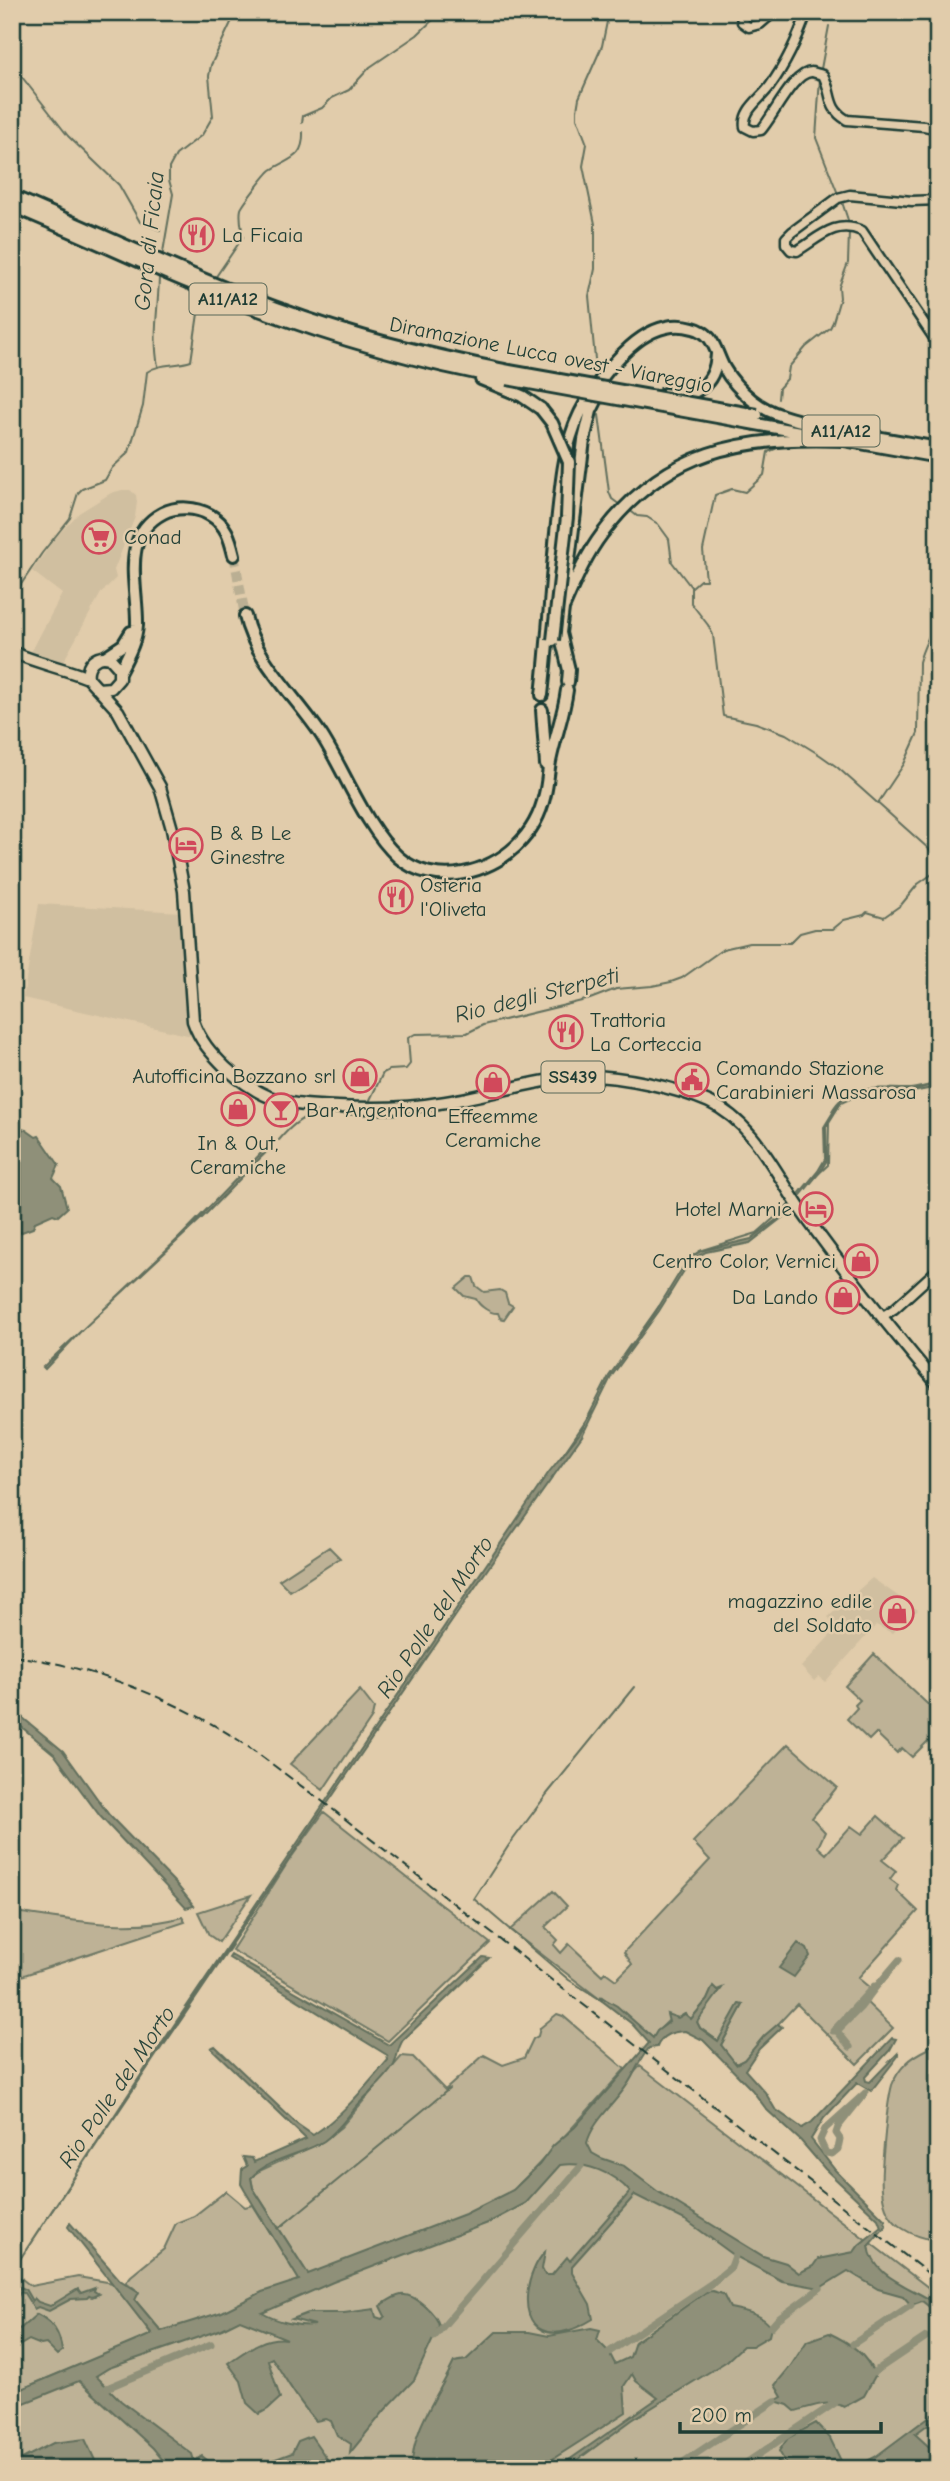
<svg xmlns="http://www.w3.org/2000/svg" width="950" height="2481" font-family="'Comic Neue',sans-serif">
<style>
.built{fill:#d0bfa0}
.green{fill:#beb296;stroke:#6e7865;stroke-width:2}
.water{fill:#8f9079;stroke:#626f5d;stroke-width:2;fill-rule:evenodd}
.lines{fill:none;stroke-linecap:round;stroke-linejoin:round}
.stream{stroke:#626f5d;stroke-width:2}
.canal{stroke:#8f9079;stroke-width:7}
.highway-tunnel{stroke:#baaf93;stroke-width:10;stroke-dasharray:10 5;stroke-linecap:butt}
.minor-casing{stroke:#1f3d34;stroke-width:13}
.major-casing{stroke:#1f3d34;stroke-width:15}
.highway-casing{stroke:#1f3d34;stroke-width:16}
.minor{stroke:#e1ccab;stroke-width:8}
.major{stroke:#e1ccab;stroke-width:10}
.highway{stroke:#e1ccab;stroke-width:10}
.rail{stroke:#1f3d34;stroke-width:2;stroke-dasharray:10 5;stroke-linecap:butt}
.highway-bridge-casing{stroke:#1f3d34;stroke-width:16;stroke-linecap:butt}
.highway-bridge{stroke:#e1ccab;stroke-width:10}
.labels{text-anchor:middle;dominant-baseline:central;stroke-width:5;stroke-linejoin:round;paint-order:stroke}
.shield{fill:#e1ccab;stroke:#596858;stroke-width:2}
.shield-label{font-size:19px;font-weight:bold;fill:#1f3d34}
.poi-label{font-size:21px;fill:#1f3d34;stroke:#e1ccab;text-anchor:start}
.street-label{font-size:21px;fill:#1f3d34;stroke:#e1ccab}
.water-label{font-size:23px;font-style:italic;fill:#2a453b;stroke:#e1ccab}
</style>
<rect width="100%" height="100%" fill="#e1ccab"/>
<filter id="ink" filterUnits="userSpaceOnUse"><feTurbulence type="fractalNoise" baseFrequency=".0143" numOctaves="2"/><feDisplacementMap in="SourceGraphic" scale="14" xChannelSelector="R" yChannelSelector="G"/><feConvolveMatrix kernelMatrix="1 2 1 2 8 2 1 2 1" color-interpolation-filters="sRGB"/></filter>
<g filter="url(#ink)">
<path class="built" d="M122 490H130L136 495 137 502 135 517 114 570 116 578 101 593 62 664 30 654 62 594 32 571 55 538 79 513 111 493Z
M39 904 182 912 196 1037 23 998Z
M872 1578 918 1610 892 1633 876 1625 825 1682 819 1676 814 1681 801 1667 838 1627 828 1617Z"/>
<path class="green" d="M469 1277H473L476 1286 484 1292 500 1290 505 1293 508 1303 513 1306 504 1319 500 1318 498 1313C491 1314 479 1306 476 1299L464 1296 456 1288Z
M329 1547 340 1558 290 1591 279 1580Z
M874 1654 938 1714V1731L912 1757 902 1748 897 1753 876 1733 869 1740 847 1719 857 1708 855 1705 860 1700 845 1686Z
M360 1690 374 1708 372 1717 323 1790 290 1764Z
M788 1744 837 1787 812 1818 825 1832 818 1847 826 1854 851 1826 862 1834 878 1816 903 1838 882 1860 896 1871 890 1879 898 1885 896 1890 918 1911 858 1978 870 1988 862 1998 893 2028 857 2064 797 2004 744 2060 736 2064 721 2045 743 2005 718 2041 700 2028 697 2022 717 1990 713 1987 707 2000 691 2019 685 2014 678 2018 673 2017C668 2020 656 2033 653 2038L602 1997 601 2000 510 1930 553 1891 567 1906 545 1927 558 1940 554 1945 561 1953 569 1944 602 1975 605 1972 616 1980 632 1964 624 1952 710 1860 693 1842Z
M324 1812 490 1943 388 2041 232 1950 288 1862Z
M251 1895 219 1942 209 1935 198 1912Z
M14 1912C68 1919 129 1933 182 1917L185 1922 12 1979V1923L17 1921Z
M557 2014 563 2016 625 2069C589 2108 555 2149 517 2186L539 2178 640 2066 938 2295V2469H12V2396L192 2323 161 2331 134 2299 135 2289 126 2282 131 2276 164 2249 176 2223 194 2216 226 2191 245 2207 253 2205 299 2279 308 2274 253 2188 251 2178 255 2173 322 2142 341 2127 402 2056 413 2057 445 2090 484 2055 503 2065 524 2058 533 2039 538 2036 540 2028Z
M938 2045V2241C876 2230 879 2196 884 2144 886 2124 887 2104 892 2085 899 2067 911 2057 928 2049V2046Z
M18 2276 31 2286 78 2277 113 2283 152 2335 12 2393V2279Z"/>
<path class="water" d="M930 1085H938V1087L913 1092 862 1093 841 1103 826 1127 827 1160 820 1172 783 1217 750 1243 706 1252 690 1261 659 1311 611 1377 582 1436 491 1564 193 2000 12 2271 174 2025 549 1472 580 1433 609 1376 655 1313 688 1259 700 1251 751 1239 780 1217 818 1171 825 1159 824 1127 840 1101 848 1096 868 1090 912 1091Z
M12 1127 26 1130 36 1137 39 1136 59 1165 53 1178 61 1186 67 1208 58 1216 53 1214 35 1222 33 1228 19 1233 12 1224Z
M268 1146 270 1148 203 1217 82 1330 45 1369 43 1367 180 1237Z
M12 1709 63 1751 109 1815 177 1885 194 1906 186 1908 100 1816 54 1754 12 1719Z
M798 1943 807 1949 810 1956 794 1977 779 1968Z
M231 1955 389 2045 483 1957 489 1958 403 2040C397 2049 398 2056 394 2065 385 2081 369 2092 357 2106 346 2118 338 2131 324 2141 302 2155 268 2158 251 2178L253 2188 308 2274 465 2214 513 2190 539 2165 553 2146 575 2127 649 2043 632 2024 601 2000V1997L617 2006 653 2038 657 2031 669 2022 667 2014 678 2018 685 2014 691 2019 707 2000 713 1986 717 1990 722 1988 697 2022 700 2028 718 2041 737 2007 739 2004 743 2005 721 2045 736 2064 744 2060 764 2036 778 2024 782 2027 759 2049 745 2070 765 2092 775 2109 802 2128 812 2122 892 2038 896 2039 890 2050 865 2077 866 2081 870 2082 898 2053 899 2055 871 2091 857 2083 824 2118 811 2139 835 2170 885 2220 886 2226 869 2245C872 2279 914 2287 938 2305V2314L922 2301 911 2305 903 2296 878 2289 848 2271 820 2288 782 2281 735 2256 687 2221 635 2195 572 2266V2273L590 2304 593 2319C580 2327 557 2338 542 2330 516 2317 528 2269 545 2252L542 2269 545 2275H552L567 2257 570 2261 630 2192C614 2173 585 2161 560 2165L526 2203 488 2223 333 2282 262 2313C276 2321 298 2327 315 2325L292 2319 308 2313H344L374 2309 376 2317 382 2319 385 2316 380 2306C386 2302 394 2296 401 2295 414 2293 437 2314 439 2326L414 2380 385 2410 350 2453 351 2444 337 2435 331 2421 325 2419 316 2421C297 2401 287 2380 272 2358L268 2360 280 2398 268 2409 259 2414 247 2403 241 2381 228 2363C247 2350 264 2336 287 2339L240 2320 222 2329 109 2368 96 2376 121 2401 192 2454 194 2461 202 2456 218 2469H170L153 2448 79 2381 12 2408V2393L152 2334 68 2227 70 2223 120 2280 139 2292 135 2300 161 2331 222 2312 262 2292 299 2280 245 2191 241 2184 242 2169 247 2166 243 2157 252 2158 254 2162 306 2139 211 2048 215 2046 297 2124 313 2135C343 2115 365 2087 388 2060L387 2055 229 1958ZM685 2031 703 2040 752 2090 767 2110 801 2141 825 2169 878 2219 881 2227 859 2245 854 2252 818 2259 813 2266 799 2273 786 2263 763 2256 657 2191 624 2166 601 2158 592 2153 587 2143C593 2119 620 2100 632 2077 637 2067 641 2058 649 2048L657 2047C662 2034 672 2032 685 2031Z
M20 2287 25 2289 32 2301 34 2298 38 2302 50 2306 78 2289 81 2293 95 2288 94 2291 99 2294 92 2297 89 2296 87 2298 71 2299 49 2311 38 2307 34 2309 24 2293 20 2292 12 2310V2299Z
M712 2291 723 2294 730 2308C745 2311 762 2314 771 2327L769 2336 752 2346H743L727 2361 632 2420 565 2469H556L658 2398 636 2381 632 2374 624 2386 626 2412 537 2469H412C411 2430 438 2396 454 2362L466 2360 496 2332H529L549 2336 591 2328 600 2330 597 2340 609 2352 615 2364 630 2357 635 2342 706 2292Z
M37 2314C53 2322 60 2333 62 2351L57 2355 46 2344 41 2345 29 2340 17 2347 12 2341V2331L21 2328Z
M829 2333C850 2343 866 2353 875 2376L864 2396 844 2407C828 2399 812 2407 795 2411L788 2405 775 2401 782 2397 775 2385 790 2367 807 2341Z
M938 2410V2417L915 2434 938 2455V2469H852L875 2457Z
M816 2423 830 2438 845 2469H774L778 2461 788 2467 779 2451 788 2438Z
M311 2436 334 2469H227L262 2464 292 2453 298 2441Z
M85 2439 99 2469H12V2464L53 2443Z"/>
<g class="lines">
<path class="stream" d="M12 57 15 68 68 136 119 185 140 222 160 230
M821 69 829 26
M820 78 816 138 838 194
M302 123 303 116 322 108 332 98 349 90 370 67 417 35 441 12
M841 199 849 223
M162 258 173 194 169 180V168L176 155 202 135 213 116 209 76 211 65 236 12
M215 278 243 237C242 228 239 218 241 209 243 204 266 174 271 170 289 158 304 159 303 132
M595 359 589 296 595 269V224L583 166 587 144 577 118V110L579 98 602 46 609 12
M158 366C152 335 159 305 159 274
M778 399 779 388 787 379 789 367 806 347 830 328 833 322 840 298 839 287 848 263 849 232
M599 415 609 492 612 499 620 505
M933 418 938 421
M628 509 637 516 647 517 658 524 669 539 672 562 691 587V603L708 625 713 635 723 716 756 723 786 734 820 755 837 767 930 850 938 865
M692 587 700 580H706L703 550 715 495 732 489 745 492 764 475 768 452 782 446
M12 598 42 553 70 518 78 493 82 489 105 480 112 468 129 452 143 406 147 372C159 363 177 366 191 361L200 300 204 294
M878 803 904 764 918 733 919 662C923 646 933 630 938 613
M368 1104 383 1073 389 1070 406 1069 410 1064 408 1038 415 1034 467 1033 483 1025 590 999 616 989 652 986 671 982 682 978 723 949 749 943H790L800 933 815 929H833L844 920 864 915 867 912 884 917 901 905 918 884 938 870
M832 1111C848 1081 883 1090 910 1089 919 1088 928 1085 938 1084
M279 1140C308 1106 320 1113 362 1115
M261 1157 271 1148
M814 1178 828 1165 829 1123
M173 1244 204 1213
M694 1255 702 1250 757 1233 791 1203
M640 1333 659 1306
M621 1358 630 1345
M560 1459 592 1412
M601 2000 569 1980 474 1899 509 1845 547 1794 634 1687
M164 2045 232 1945
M278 2229 449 2089"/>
<path class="canal" d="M874 1986 876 1987 861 2007 837 2031H833Z
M876 1987 899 1960
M837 2031 850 2047
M865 2093 838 2127 836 2133 840 2139 838 2149 832 2154 826 2153 820 2140 825 2129Z
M771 2327 778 2319 820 2288
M434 2337 581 2166
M853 2344 911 2305
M609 2352 712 2283 731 2267 735 2256
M874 2372 926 2337
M107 2388 211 2344
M673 2469 775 2401
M737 2469 835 2403"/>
<path class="highway-tunnel" d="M234 555 245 616"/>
<defs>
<path id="minor" d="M745 12 741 16 742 22 749 27 760 24 774 12
M807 12C798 38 786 64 770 86 761 99 742 110 745 127L753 131 761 130C773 117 794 71 812 72 813 72 822 75 823 75 833 93 826 108 847 120L924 126 938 129
M938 200 912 201 850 195 838 198 792 232 786 238V244L791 250 797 251C819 238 835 219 862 231L938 344
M883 1316 894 1309 938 1269"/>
<path id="major" d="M12 652C37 663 63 668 88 678
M98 689 111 688 119 679V668L110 658C96 654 86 664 88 678L118 711 160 787 172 829 184 891 193 1021C200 1041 211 1053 226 1068 265 1103 287 1105 338 1107 372 1109 405 1109 439 1103 488 1096 535 1079 585 1076 619 1075 678 1088 709 1102 757 1124 778 1180 808 1220 849 1276 893 1332 938 1385"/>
<path id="highway" d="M12 196C126 244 239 301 359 335 408 350 459 360 509 371
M12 206C73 231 132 259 192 284 294 326 399 360 507 379
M481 379 522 396 541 409
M664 394C694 399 715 386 717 354
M756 424 805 433
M835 430 938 448
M838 439 938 457
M564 606C575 581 586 555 602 534 665 450 742 436 842 440
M245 616C254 659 298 699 322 736 345 772 366 828 398 857 415 872 440 878 463 873 504 865 536 836 545 794 548 782 548 769 551 757 556 734 564 713 567 690
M105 657 123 645 131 632
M120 671C127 657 136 642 137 625 138 586 119 536 163 513 177 506 196 507 210 515 226 524 230 538 234 555
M568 682 569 670 560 633 584 440 591 411 601 391
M542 695C549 635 551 575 558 514 561 488 563 461 571 436 580 405 606 368 630 347 647 332 669 321 693 328 714 333 715 351 724 368 731 380 741 391 752 400 775 419 813 423 842 431
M542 710 546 765"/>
</defs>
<use href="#minor" class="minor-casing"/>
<use href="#major" class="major-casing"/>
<use href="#highway" class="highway-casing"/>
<use href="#minor" class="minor"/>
<use href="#major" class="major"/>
<use href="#highway" class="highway"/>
<path class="rail" d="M12 1656C90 1665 178 1700 243 1743 270 1762 295 1782 322 1801L938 2281"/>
<defs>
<path id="highway-bridge" d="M509 371 757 415
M507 379 756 424
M541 409 552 423 569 462 567 517 553 640"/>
</defs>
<use href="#highway-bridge" class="highway-bridge-casing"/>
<use href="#highway-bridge" class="highway-bridge"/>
</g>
</g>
<defs>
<symbol id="restaurant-ring" viewBox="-11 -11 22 22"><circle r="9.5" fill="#e1ccab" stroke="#d1495b" stroke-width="1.5"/><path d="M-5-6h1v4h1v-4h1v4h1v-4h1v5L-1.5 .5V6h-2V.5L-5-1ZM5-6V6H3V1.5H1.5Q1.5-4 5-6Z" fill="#d1495b"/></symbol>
<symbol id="supermarket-ring" viewBox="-11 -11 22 22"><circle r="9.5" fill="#e1ccab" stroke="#d1495b" stroke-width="1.5"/><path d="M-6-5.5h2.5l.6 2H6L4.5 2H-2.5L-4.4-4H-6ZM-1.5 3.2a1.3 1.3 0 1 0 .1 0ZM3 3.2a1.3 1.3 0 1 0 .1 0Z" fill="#d1495b"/></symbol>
<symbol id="hotel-ring" viewBox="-11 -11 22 22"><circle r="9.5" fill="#e1ccab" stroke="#d1495b" stroke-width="1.5"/><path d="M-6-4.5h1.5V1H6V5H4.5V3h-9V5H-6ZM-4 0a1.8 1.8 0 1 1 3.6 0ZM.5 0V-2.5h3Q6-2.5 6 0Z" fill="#d1495b"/></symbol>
<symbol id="shop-ring" viewBox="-11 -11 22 22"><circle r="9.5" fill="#e1ccab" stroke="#d1495b" stroke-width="1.5"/><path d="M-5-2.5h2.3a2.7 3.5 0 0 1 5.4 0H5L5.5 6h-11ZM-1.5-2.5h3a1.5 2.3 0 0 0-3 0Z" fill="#d1495b"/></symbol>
<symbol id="civic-ring" viewBox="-11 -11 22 22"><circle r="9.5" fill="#e1ccab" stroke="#d1495b" stroke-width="1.5"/><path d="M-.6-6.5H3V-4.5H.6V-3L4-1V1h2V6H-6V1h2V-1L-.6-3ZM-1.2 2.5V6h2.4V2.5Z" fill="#d1495b"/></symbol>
<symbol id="bar-ring" viewBox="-11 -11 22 22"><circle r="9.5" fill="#e1ccab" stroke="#d1495b" stroke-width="1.5"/><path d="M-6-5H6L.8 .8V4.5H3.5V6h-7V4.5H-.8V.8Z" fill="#d1495b"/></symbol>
</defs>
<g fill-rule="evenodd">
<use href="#restaurant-ring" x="178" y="216" width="38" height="38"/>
<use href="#supermarket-ring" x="80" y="518" width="38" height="38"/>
<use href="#hotel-ring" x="167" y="826" width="38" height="38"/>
<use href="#restaurant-ring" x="377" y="878" width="38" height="38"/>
<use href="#restaurant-ring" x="547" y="1013" width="38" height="38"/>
<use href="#shop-ring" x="341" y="1057" width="38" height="38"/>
<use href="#civic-ring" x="673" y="1061" width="38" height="38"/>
<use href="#shop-ring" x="474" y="1063" width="38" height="38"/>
<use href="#shop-ring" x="219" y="1090" width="38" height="38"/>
<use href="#bar-ring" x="262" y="1091" width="38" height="38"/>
<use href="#hotel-ring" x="797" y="1190" width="38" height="38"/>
<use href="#shop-ring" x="842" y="1242" width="38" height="38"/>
<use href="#shop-ring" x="824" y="1278" width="38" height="38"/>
<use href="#shop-ring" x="878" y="1594" width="38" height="38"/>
</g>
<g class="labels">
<g class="shield">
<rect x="189.5" y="283.5" width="77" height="31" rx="5"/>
<rect x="802.5" y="415.5" width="77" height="31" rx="5"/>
<rect x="541.5" y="1061.5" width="63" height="31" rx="5"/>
</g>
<g class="shield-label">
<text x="228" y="299">A11/A12</text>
<text x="841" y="431">A11/A12</text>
<text x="573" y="1077">SS439</text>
</g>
<g class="poi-label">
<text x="222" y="235">La Ficaia</text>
<text x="124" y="537">Conad</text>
<text x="210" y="833">B &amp; B Le<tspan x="210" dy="24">Ginestre</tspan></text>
<text x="420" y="885">Osteria<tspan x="420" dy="24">l'Oliveta</tspan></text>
<text x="590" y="1020">Trattoria<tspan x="590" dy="24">La Corteccia</tspan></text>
<text x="716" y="1068">Comando Stazione<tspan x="716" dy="24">Carabinieri Massarosa</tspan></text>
<text x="336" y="1076" text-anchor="end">Autofficina Bozzano srl</text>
<text x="306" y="1110">Bar Argentona</text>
<text x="493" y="1116" text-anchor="middle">Effeemme<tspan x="493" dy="24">Ceramiche</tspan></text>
<text x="238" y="1143" text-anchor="middle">In &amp; Out,<tspan x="238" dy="24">Ceramiche</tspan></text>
<text x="792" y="1209" text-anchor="end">Hotel Marnie</text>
<text x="836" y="1261" text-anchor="end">Centro Color, Vernici</text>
<text x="818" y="1297" text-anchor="end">Da Lando</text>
<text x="872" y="1601" text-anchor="end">magazzino edile<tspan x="872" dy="24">del Soldato</tspan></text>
</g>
<g class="street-label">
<text transform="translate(551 355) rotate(11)">Diramazione Lucca ovest - Viareggio</text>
</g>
<g class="water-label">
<text transform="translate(149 241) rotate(-84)">Gora di Ficaia</text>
<text transform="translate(537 995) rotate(-14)">Rio degli Sterpeti</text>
<text transform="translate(435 1617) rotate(-56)">Rio Polle del Morto</text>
<text transform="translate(117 2087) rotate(-56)">Rio Polle del Morto</text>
</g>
</g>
<rect width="950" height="2481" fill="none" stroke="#e1ccab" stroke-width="42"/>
<rect x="21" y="21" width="908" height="2439" fill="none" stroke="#1f3d34" stroke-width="2.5" filter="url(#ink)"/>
<path d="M680 2422v10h201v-10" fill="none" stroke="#1f3d34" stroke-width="3.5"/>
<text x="691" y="2422" font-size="21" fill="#1f3d34" stroke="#e1ccab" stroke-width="5" paint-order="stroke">200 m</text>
</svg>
